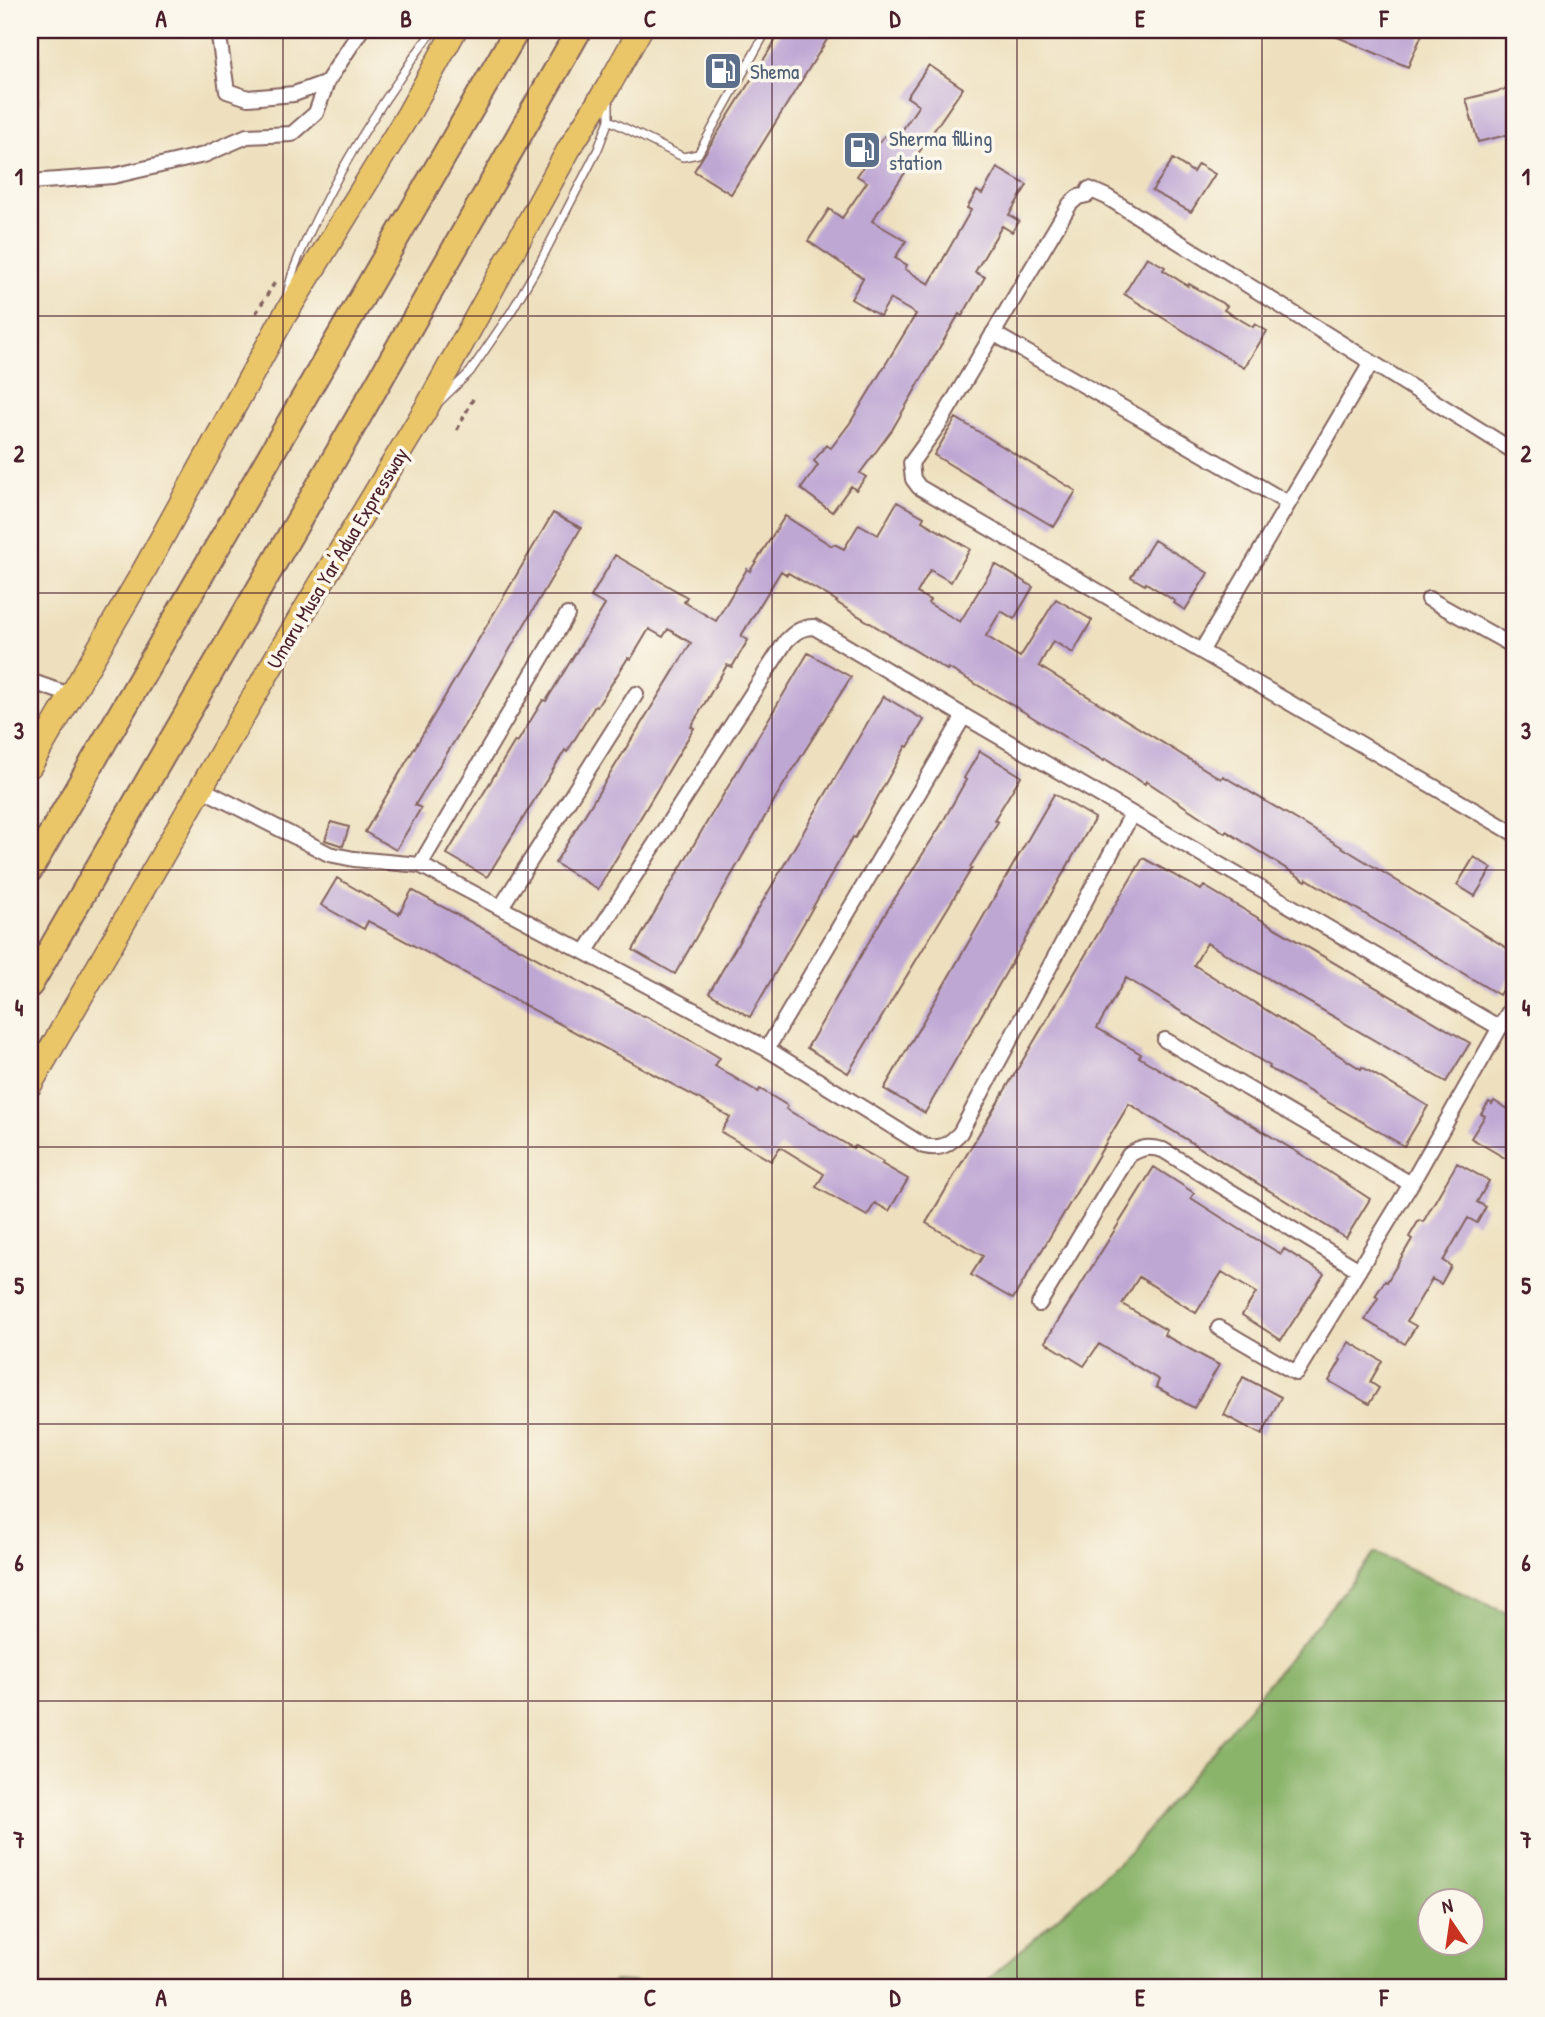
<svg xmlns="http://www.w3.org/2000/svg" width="1545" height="2017" font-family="'Patrick Hand',sans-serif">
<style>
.green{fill:#aed27b;stroke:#7c7853;stroke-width:2}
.forest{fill:#8ab46b;stroke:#6a6a4b;stroke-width:2;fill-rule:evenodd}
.building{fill:#bfa7d4}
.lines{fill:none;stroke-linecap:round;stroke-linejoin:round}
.service-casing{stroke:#83635e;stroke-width:10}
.minor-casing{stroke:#83635e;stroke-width:18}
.trunk-casing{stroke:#83635e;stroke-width:26}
.motorway-casing{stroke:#83635e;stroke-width:28}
.path{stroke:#83635e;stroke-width:3.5;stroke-dasharray:5 5;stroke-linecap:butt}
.service{stroke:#fff;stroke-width:7}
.minor{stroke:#fff;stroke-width:14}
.trunk{stroke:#eac669;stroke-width:23}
.motorway{stroke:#eac669;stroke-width:24}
.grid{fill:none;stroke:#4a1f2b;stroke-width:2;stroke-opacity:0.55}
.labels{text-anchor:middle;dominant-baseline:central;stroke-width:7;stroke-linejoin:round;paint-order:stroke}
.service-label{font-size:21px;fill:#4e5e75;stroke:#fbf7ec;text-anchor:start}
.street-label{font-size:21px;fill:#4a1f2b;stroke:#fbf7ec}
.neatline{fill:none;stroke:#4a1f2b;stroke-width:2.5}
.grid-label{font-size:23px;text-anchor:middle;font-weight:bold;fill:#4a1f2b}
</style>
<rect width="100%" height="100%" fill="#fbf7ec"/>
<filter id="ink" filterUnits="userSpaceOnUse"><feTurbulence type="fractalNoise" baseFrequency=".0143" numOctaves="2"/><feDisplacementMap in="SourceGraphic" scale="14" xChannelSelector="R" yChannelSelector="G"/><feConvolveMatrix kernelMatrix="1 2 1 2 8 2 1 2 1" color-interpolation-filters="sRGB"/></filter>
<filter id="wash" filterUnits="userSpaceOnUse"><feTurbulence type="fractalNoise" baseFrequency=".00686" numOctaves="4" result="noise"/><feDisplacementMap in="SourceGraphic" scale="28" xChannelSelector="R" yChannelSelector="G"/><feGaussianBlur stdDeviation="1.57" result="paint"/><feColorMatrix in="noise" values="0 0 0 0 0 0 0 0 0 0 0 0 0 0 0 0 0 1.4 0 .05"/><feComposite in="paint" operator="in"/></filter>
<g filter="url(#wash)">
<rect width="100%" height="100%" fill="#eee0be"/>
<path class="green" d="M30 30H39L37 157 30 158Z"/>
<path class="forest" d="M1375 1553 1515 1617V1987H980L1130 1852ZM1430 1902H1472V1944H1430Z
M615 1981 704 1987H606Z"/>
<g id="blocks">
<path class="building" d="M782 30H833L731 194 694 171Z
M1321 30H1424L1408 67Z
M929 65 963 88 872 221 906 241 895 258 907 265 905 269 929 284 971 210 967 208 977 191 982 194 997 168 1027 185 1009 215 1019 221 1012 232 1002 226 975 272 985 277 962 316 959 314 892 430 860 473 866 477 856 490 851 486 832 512 801 489 818 465 814 461 826 445 831 448 850 423 916 314 890 299 880 316 851 299 863 278 808 241 829 209 842 218 867 182 857 176 866 163 860 159 871 144 876 147 885 135 895 141 919 105 907 97Z
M1515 87V133L1478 142 1466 99Z
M1173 159 1193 172 1198 164 1215 174 1191 212 1152 191Z
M1147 257 1165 267 1163 270 1188 286 1189 284 1227 306 1224 310 1253 327 1255 324 1267 331 1244 368 1124 294Z
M956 418 1076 491 1054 527 934 455Z
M897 502 924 517 922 521 970 549 951 582 930 570 917 593 930 600 928 603 960 622 995 564 1033 587 1014 619 1001 611 986 636 1020 657 1056 599 1092 620 1073 653 1053 641 1039 666 1221 779 1223 776 1304 824 1515 953V969L1499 995 1307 879 1306 881 1226 831 1225 833 1146 781 1145 784 1105 759 1104 761 1024 712 948 668 947 670 836 602 837 601 788 573 787 575 781 571 741 636 748 640 732 667 727 665 691 727 694 728 598 889 555 863 691 643 668 629 663 637 649 629 631 659 628 658 597 707 595 706 567 752 565 750 487 877 447 854 515 741 517 743 543 700 546 701 605 605 591 597 615 555 687 597 684 602 716 621 747 569 750 571 785 516 832 546 834 544 844 549 859 524 878 535Z
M553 513 581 528 486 690 415 805 421 808 396 850 365 832Z
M1154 540 1208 573 1185 610 1174 603 1175 601 1146 583 1145 585 1131 577Z
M808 653 851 677 779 792 675 974 633 950 701 832Z
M883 696 924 720 908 747 906 746 855 838 853 837 750 1017 709 993Z
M980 751 1021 776 994 820 998 822 970 867 972 868 848 1073 807 1048 885 914 941 825 966 780 964 778Z
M1054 794 1095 818 925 1113 884 1089Z
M331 822 349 827 343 846 325 840Z
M1474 857 1492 868 1475 896 1457 885Z
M1143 858 1201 890 1204 886 1470 1043 1446 1082 1207 943 1194 965 1361 1069 1362 1067 1428 1106 1404 1146 1269 1068 1270 1066 1126 978 1097 1028 1141 1054 1139 1057 1312 1161 1370 1199 1346 1238 1129 1104 1013 1299 971 1275 983 1256 926 1223Z
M337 878 399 914 412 890 644 1017 645 1016 692 1041 720 1058 715 1066 758 1092 760 1089 788 1106 786 1109 853 1148 855 1146 883 1162 882 1164 908 1179 889 1211 875 1203 867 1216 816 1187 824 1174 780 1147 771 1161 721 1132 730 1117 696 1097 368 921 364 929 321 905Z
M1494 1101 1515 1113V1164L1471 1138 1485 1116 1481 1114 1489 1102 1492 1104Z
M1457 1163 1489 1181 1477 1202 1486 1207 1477 1223 1468 1218 1443 1261 1451 1266 1441 1284 1432 1279 1407 1321 1416 1326 1405 1344 1365 1320 1378 1298 1375 1296 1385 1281 1387 1282 1412 1239 1409 1237 1419 1220 1423 1222Z
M1154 1167 1194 1193 1191 1198 1241 1230 1281 1254 1284 1249 1324 1274 1281 1340 1242 1315 1256 1293 1222 1272 1196 1313 1139 1277 1122 1304 1166 1330 1164 1335 1219 1365 1194 1408 1156 1387 1159 1380 1099 1344 1084 1366 1045 1342Z
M1349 1342 1382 1361 1370 1382 1379 1388 1369 1404 1329 1381 1341 1360 1339 1359Z
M1243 1377 1281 1397 1262 1435 1224 1415Z"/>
</g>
</g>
<g filter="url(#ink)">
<use href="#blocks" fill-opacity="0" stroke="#83635e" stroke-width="2"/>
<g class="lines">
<defs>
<path id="service" d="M609 120 683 157 698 154 767 30
M287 297C290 275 299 256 308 236 334 180 365 128 400 78 411 62 421 44 435 30
M440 401 470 372 511 312 538 266 598 149 609 120V98"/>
<path id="minor" d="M218 30 227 91 248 98 294 94 327 82
M30 182 113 176 204 155 247 136 292 134 316 113 327 82 361 30
M993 333 1288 503
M1515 452 1107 197 1089 189 1087 195 1078 197 1070 204 940 423 911 463 913 479 919 487 1515 834
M1429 599 1515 647
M1202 650 1371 363
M30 681 70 695
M202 789 329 854 354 859 420 865 767 1049 924 1146C941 1150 948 1145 960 1133L1132 814
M420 865 567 615
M501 907 636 694
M586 951 786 641C795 632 802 627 814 627L964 716 1500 1028
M1165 1040 1411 1184
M767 1049 964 716
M1039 1304 1129 1155C1142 1147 1149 1146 1163 1150L1359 1270
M1219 1328 1296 1373 1411 1184 1515 1001"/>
<path id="trunk" d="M30 766 142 574 283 318 408 115 455 30
M30 1085 279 653 427 407 569 149 608 87 640 30"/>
<path id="motorway" d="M30 870 517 30
M30 985 381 378 579 30"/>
</defs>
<use href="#service" class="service-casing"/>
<use href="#minor" class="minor-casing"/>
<use href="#trunk" class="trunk-casing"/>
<use href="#motorway" class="motorway-casing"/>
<path class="path" d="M256 313 277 279
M457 430 474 397"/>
<use href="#service" class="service"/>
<use href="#minor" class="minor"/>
<use href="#trunk" class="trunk"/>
<use href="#motorway" class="motorway"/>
</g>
</g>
<path class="grid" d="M283 30V1987M528 30V1987M772 30V1987M1017 30V1987M1262 30V1987M30 316H1515M30 593H1515M30 870H1515M30 1147H1515M30 1424H1515M30 1701H1515"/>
<defs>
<symbol id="fuel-square" viewBox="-11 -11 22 22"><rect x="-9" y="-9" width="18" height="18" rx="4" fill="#5c6f8a" stroke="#fbf7ec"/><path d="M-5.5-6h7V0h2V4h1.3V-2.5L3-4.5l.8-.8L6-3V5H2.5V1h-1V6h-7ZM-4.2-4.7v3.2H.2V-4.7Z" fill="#fff"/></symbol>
</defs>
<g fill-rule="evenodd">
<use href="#fuel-square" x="701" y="49" width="44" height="44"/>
<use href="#fuel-square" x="840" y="128" width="44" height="44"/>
</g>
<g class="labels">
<g class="service-label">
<text x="750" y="71">Shema</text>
<text x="889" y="138">Sherma filling<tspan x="889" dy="24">station</tspan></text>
</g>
<g class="street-label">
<text transform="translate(337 558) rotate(-59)">Umaru Musa Yar'Adua Expressway</text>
</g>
</g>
<rect width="1545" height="2017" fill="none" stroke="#fbf7ec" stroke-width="77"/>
<g transform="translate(1451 1922) rotate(347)"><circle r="33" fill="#fbf7ec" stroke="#b4a19f" stroke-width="2"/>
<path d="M0-5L12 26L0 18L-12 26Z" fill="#c8321e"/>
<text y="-10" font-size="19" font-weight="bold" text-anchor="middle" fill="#4a1f2b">N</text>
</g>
<rect x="38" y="38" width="1468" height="1941" class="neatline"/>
<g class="grid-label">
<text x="161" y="27">A</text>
<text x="406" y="27">B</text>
<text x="650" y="27">C</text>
<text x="895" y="27">D</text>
<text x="1140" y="27">E</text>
<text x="1384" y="27">F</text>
<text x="19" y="185">1</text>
<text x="1526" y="185">1</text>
<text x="19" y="462">2</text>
<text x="1526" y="462">2</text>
<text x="19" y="739">3</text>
<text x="1526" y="739">3</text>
<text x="19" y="1016">4</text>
<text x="1526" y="1016">4</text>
<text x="19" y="1294">5</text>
<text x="1526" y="1294">5</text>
<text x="19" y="1571">6</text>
<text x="1526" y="1571">6</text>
<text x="19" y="1848">7</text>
<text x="1526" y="1848">7</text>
<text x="161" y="2006">A</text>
<text x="406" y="2006">B</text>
<text x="650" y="2006">C</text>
<text x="895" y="2006">D</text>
<text x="1140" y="2006">E</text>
<text x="1384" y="2006">F</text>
</g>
</svg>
